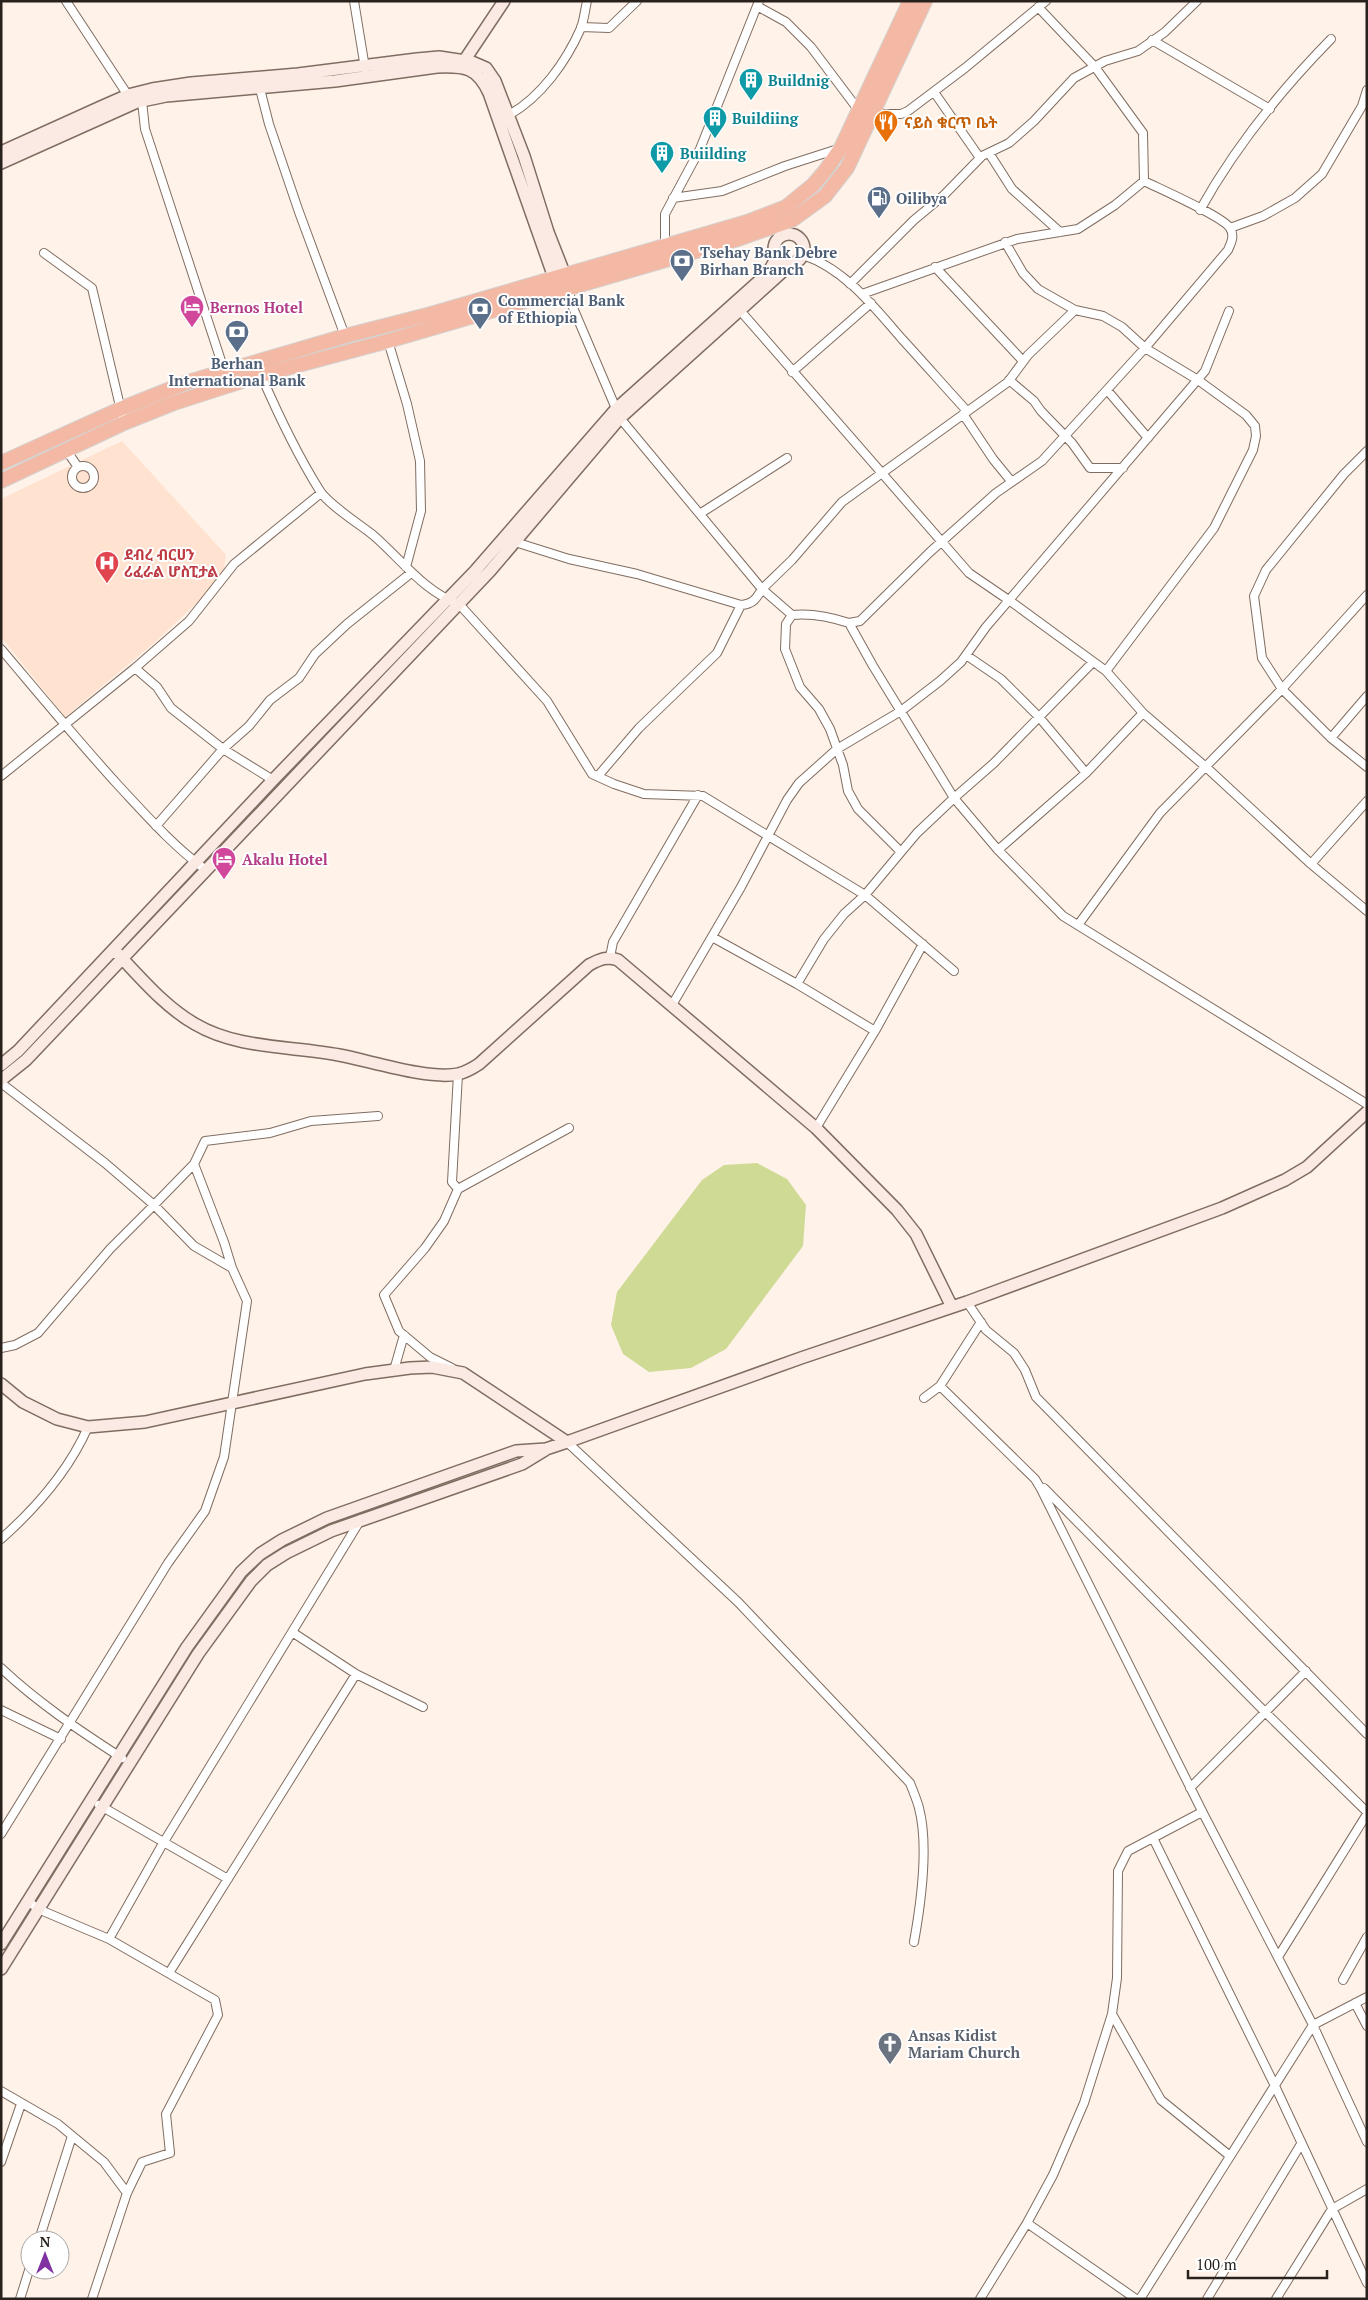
<svg xmlns="http://www.w3.org/2000/svg" width="1368" height="2300" font-family="'PT Serif','Noto Sans Ethiopic',serif">
<style>
.built{fill:#ffe2cf}
.green{fill:#cfda95}
.lines{fill:none;stroke-linecap:round;stroke-linejoin:round}
.street-casing{stroke:#806d61;stroke-width:10}
.secondary-casing{stroke:#806d61;stroke-width:14}
.highway-casing{stroke:#d4d3d2;stroke-width:16}
.street{stroke:#fff;stroke-width:8}
.secondary{stroke:#fbeae4;stroke-width:11}
.highway{stroke:#f3b9a4;stroke-width:14}
.labels{text-anchor:middle;dominant-baseline:central;stroke-width:4;stroke-linejoin:round;paint-order:stroke}
.culture-label{font-size:15px;font-weight:bold;fill:#0d838f;stroke:#fff;text-anchor:start}
.food-label{font-size:15px;font-weight:bold;fill:#c56008;stroke:#fff;text-anchor:start}
.service-label{font-size:15px;font-weight:bold;fill:#4e5e75;stroke:#fff;text-anchor:start}
.hotel-label{font-size:15px;font-weight:bold;fill:#b23c85;stroke:#fff;text-anchor:start}
.health-label{font-size:15px;font-weight:bold;fill:#be3a42;stroke:#fff;text-anchor:start}
.worship-label{font-size:15px;font-weight:bold;fill:#5b616d;stroke:#fff;text-anchor:start}
</style>
<rect width="100%" height="100%" fill="#fff2e9"/>
<path class="built" d="M122 441 226 555 224 570 201 599 153 644 65 717 1 637V499Z"/>
<path class="green" d="M757 1163 787 1179 806 1205 803 1246 726 1349 691 1368 649 1372 623 1354 611 1325 617 1292 702 1180 724 1165Z"/>
<g class="lines">
<defs>
<path id="street" d="M66 1 129 97
M354 1 365 68
M757 6 786 22 811 47 860 112
M1038 7 1095 67 1143 133 1144 181
M581 27 609 28 637 1
M1152 40 1270 109
M259 85 269 124 299 212 345 336
M934 92 980 158
M142 101 145 129 225 373
M871 114H901L908 111 965 68 1046 1
M509 115C541 97 566 62 581 28 584 20 585 10 587 1
M989 153 1012 189 1060 232
M673 198 722 191 785 166 841 148
M1200 210C1235 147 1281 90 1331 39
M1230 228 1263 216 1295 198 1322 174 1362 106 1367 90
M1005 242 1023 273 1038 289 1075 310 1103 316 1122 327 1145 348 1198 380 1246 415 1255 426 1256 436 1253 450 1214 528 1106 671
M665 246V214L700 149 759 1
M44 253 92 288 124 423
M803 255C845 269 874 307 902 339 924 363 945 387 967 411
M935 267 1023 361
M850 284 914 220 944 195 982 156 1009 143 1034 121 1074 78 1105 61 1138 51 1165 32 1197 1
M737 307 969 573 1013 603 1106 671 1143 713 1207 768 1311 864 1367 911
M388 341 407 404 420 461 421 511 406 567
M792 372 871 303
M261 375C277 412 298 456 320 491 328 504 359 524 373 535 400 558 424 592 459 604L547 701 592 774 614 784 644 794 703 796 865 895 954 971
M1009 380 1034 401 1041 411 1072 443 1090 468H1123
M1107 390 1148 438
M963 414 993 459 1011 481
M66 450 78 467
M1367 451 1344 474 1266 570 1254 596 1262 658 1282 689 1367 595
M72 477a11 11 0 1 1 22 0a11 11 0 1 1-22 0Z
M701 513 787 458
M515 542 569 559 637 574 741 605C753 604 756 599 762 589L620 418 571 303 569 287
M792 615 762 589 792 560 842 502 1008 382 1028 355 1075 310
M849 623C831 617 811 613 792 615L786 624 785 649 800 687 819 709 830 729 843 765 848 791 858 809 901 852 917 833 954 798 873 666 849 623 860 621 930 552 996 493 1042 461 1145 348 1228 250C1231 243 1235 236 1230 228 1222 216 1160 189 1144 181L1115 205 1078 229 1017 239 862 294
M1 649C40 695 78 741 118 785 146 815 173 846 206 870
M966 655 1001 679 1039 717 1086 773
M1093 662 994 763 954 798 998 850 1063 916 1367 1104
M135 668 189 621 234 564 321 493
M1331 738 1367 696
M1 776 135 668 157 687 171 708 223 749 273 780
M598 776 639 728 717 653 741 605
M156 826 223 749 249 726 270 700 299 678 315 654 347 624 411 573
M998 850 1086 773 1143 713
M1311 864 1367 801
M1078 925 1160 813 1282 689 1331 738 1367 767
M712 937 797 984 875 1031
M610 957 613 942 698 795
M797 984 824 939 844 914 865 895 901 852
M672 1005 741 887 787 800 799 783 837 749 901 711 940 681 961 662 986 627 1205 371 1229 311
M458 1074 452 1182 458 1189
M1 1083 105 1163 154 1205 110 1249 38 1333 15 1345 1 1348
M816 1128 875 1031 923 944
M194 1164 205 1141 270 1133 311 1121 378 1116
M967 1302 986 1330 1014 1353 1025 1370 1036 1397 1367 1734
M452 1368 430 1357 399 1331 384 1295 425 1248 444 1221 458 1189 569 1128
M394 1370 404 1335
M940 1386 1035 1479 1041 1489 1204 1815 1313 2025 1367 2142
M924 1398 940 1386 981 1322
M567 1442 738 1602 910 1783C913 1791 917 1800 919 1808 929 1846 921 1903 914 1942
M1044 1488 1265 1712 1367 1812
M1 1539C36 1508 69 1470 88 1427
M292 1632 356 1674 423 1707
M1 1668C37 1702 80 1731 122 1758
M1 1710 61 1739
M1190 1788 1306 1671
M99 1805 228 1879
M1 1834 168 1563 205 1511 224 1457 247 1301 232 1268 194 1246 154 1205 194 1164 224 1242 232 1268
M1153 1838 1275 2086 1367 2283
M28 1901 38 1909 109 1939 215 2000 218 2015 166 2114 170 2153 142 2162 127 2193 92 2299
M109 1939 162 1845 361 1519
M1278 1957 1367 1814
M169 1973 356 1674
M1343 1980 1367 1937
M1355 2003 1367 2026
M1112 2014 1161 2100 1230 2156
M1 2091 58 2124 104 2162 127 2193
M1 2162 21 2104
M1027 2223 1136 2299
M39 2240 72 2136
M20 2299 30 2267
M980 2299 1027 2223 1053 2175 1084 2103 1112 2014 1117 1978 1118 1871 1128 1851 1202 1812
M1140 2299 1313 2025 1367 1997
M1207 2299 1301 2144
M1276 2299 1332 2209 1367 2189"/>
<path id="secondary" d="M462 64 504 1
M1 152 103 106 128 95 152 89 191 83 298 74 417 59 439 57 472 62 486 68 495 81 524 156 548 232 568 283
M1 163 137 102 166 96 335 81 437 67C465 66 477 67 489 93L557 286
M774 249a15 15 0 1 1 30 0a15 15 0 1 1-30 0Z
M117 953C141 978 165 1007 195 1024 237 1049 292 1046 339 1055 371 1061 428 1080 458 1074 466 1072 473 1068 479 1064L589 965C600 959 607 956 618 960L816 1128 897 1210 916 1234 952 1307
M1 1065 18 1051 273 780 475 571 616 409 768 273 777 257
M1 1080 26 1060 490 571 620 418 791 264
M1 1384 23 1402 57 1419 88 1427 145 1422 365 1374 410 1368 432 1367 463 1373 567 1442
M1 1944 187 1647 241 1572 260 1554 282 1540 327 1518 516 1451 546 1449 567 1442 801 1358 967 1302 1222 1208 1285 1180 1307 1167 1367 1112
M1 1969 198 1654 251 1581 267 1565 286 1553 331 1531 522 1464 545 1450"/>
<path id="highway" d="M1 463 120 409 188 382 345 336 431 314 747 222 786 207 813 185 825 171 841 148 910 1
M1 481 124 423 174 403 261 375 388 341 738 239 792 220 825 196 847 168 925 1"/>
</defs>
<use href="#street" class="street-casing"/>
<use href="#secondary" class="secondary-casing"/>
<use href="#highway" class="highway-casing"/>
<use href="#street" class="street"/>
<use href="#secondary" class="secondary"/>
<use href="#highway" class="highway"/>
</g>
<defs>
<symbol id="building-pin" viewBox="-11 -11 22 30"><path d="M0 17L-7.5 6A9.5 9.5 0 1 1 7.5 6Z" fill="#0f9aa8" stroke="#fff"/><path d="M-4-6H4V6H1V3H-1V6H-4ZM-2.5-4.3h1.7v1.8h-1.7ZM.8-4.3h1.7v1.8H.8ZM-2.5-1h1.7V.8h-1.7ZM.8-1h1.7V.8H.8Z" fill="#fff"/></symbol>
<symbol id="restaurant-pin" viewBox="-11 -11 22 30"><path d="M0 17L-7.5 6A9.5 9.5 0 1 1 7.5 6Z" fill="#e8710a" stroke="#fff"/><path d="M-5-6h1v4h1v-4h1v4h1v-4h1v5L-1.5 .5V6h-2V.5L-5-1ZM5-6V6H3V1.5H1.5Q1.5-4 5-6Z" fill="#fff"/></symbol>
<symbol id="fuel-pin" viewBox="-11 -11 22 30"><path d="M0 17L-7.5 6A9.5 9.5 0 1 1 7.5 6Z" fill="#5c6f8a" stroke="#fff"/><path d="M-5.5-6h7V0h2V4h1.3V-2.5L3-4.5l.8-.8L6-3V5H2.5V1h-1V6h-7ZM-4.2-4.7v3.2H.2V-4.7Z" fill="#fff"/></symbol>
<symbol id="bank-pin" viewBox="-11 -11 22 30"><path d="M0 17L-7.5 6A9.5 9.5 0 1 1 7.5 6Z" fill="#5c6f8a" stroke="#fff"/><path d="M-6-4H6V4H-6ZM0-2.3a2.3 2.3 0 1 0 0 4.6a2.3 2.3 0 1 0 0-4.6Z" fill="#fff"/></symbol>
<symbol id="hotel-pin" viewBox="-11 -11 22 30"><path d="M0 17L-7.5 6A9.5 9.5 0 1 1 7.5 6Z" fill="#d1479c" stroke="#fff"/><path d="M-6-4.5h1.5V1H6V5H4.5V3h-9V5H-6ZM-4 0a1.8 1.8 0 1 1 3.6 0ZM.5 0V-2.5h3Q6-2.5 6 0Z" fill="#fff"/></symbol>
<symbol id="hospital-pin" viewBox="-11 -11 22 30"><path d="M0 17L-7.5 6A9.5 9.5 0 1 1 7.5 6Z" fill="#e0444e" stroke="#fff"/><path d="M-5-5h3v3.5h4V-5h3V5h-3V1.5h-4V5h-3Z" fill="#fff"/></symbol>
<symbol id="church-pin" viewBox="-11 -11 22 30"><path d="M0 17L-7.5 6A9.5 9.5 0 1 1 7.5 6Z" fill="#6b7280" stroke="#fff"/><path d="M-1.2-6h2.4v3.5h3.3v2.4h-3.3V6h-2.4V-.1h-3.3v-2.4h3.3Z" fill="#fff"/></symbol>
</defs>
<g fill-rule="evenodd">
<use href="#building-pin" x="737" y="66" width="28" height="38"/>
<use href="#building-pin" x="701" y="104" width="28" height="38"/>
<use href="#restaurant-pin" x="872" y="108" width="28" height="38"/>
<use href="#building-pin" x="648" y="139" width="28" height="38"/>
<use href="#fuel-pin" x="865" y="184" width="28" height="38"/>
<use href="#bank-pin" x="668" y="247" width="28" height="38"/>
<use href="#hotel-pin" x="178" y="293" width="28" height="38"/>
<use href="#bank-pin" x="466" y="295" width="28" height="38"/>
<use href="#bank-pin" x="223" y="318" width="28" height="38"/>
<use href="#hospital-pin" x="93" y="549" width="28" height="38"/>
<use href="#hotel-pin" x="210" y="845" width="28" height="38"/>
<use href="#church-pin" x="876" y="2030" width="28" height="38"/>
</g>
<g class="labels">
<g class="culture-label">
<text x="768" y="80">Buildnig</text>
<text x="732" y="118">Buildiing</text>
<text x="680" y="153">Buiilding</text>
</g>
<g class="food-label">
<text x="904" y="122">ናይስ ቁርጥ ቤት</text>
</g>
<g class="service-label">
<text x="896" y="198">Oilibya</text>
<text x="700" y="252">Tsehay Bank Debre<tspan x="700" dy="17">Birhan Branch</tspan></text>
<text x="498" y="300">Commercial Bank<tspan x="498" dy="17">of Ethiopia</tspan></text>
<text x="237" y="363" text-anchor="middle">Berhan<tspan x="237" dy="17">International Bank</tspan></text>
</g>
<g class="hotel-label">
<text x="210" y="307">Bernos Hotel</text>
<text x="242" y="859">Akalu Hotel</text>
</g>
<g class="health-label">
<text x="124" y="554">ደብረ ብርሀን<tspan x="124" dy="17">ሪፈራል ሆስፒታል</tspan></text>
</g>
<g class="worship-label">
<text x="908" y="2035">Ansas Kidist<tspan x="908" dy="17">Mariam Church</tspan></text>
</g>
</g>
<rect width="1368" height="2300" fill="none" stroke="#29211c" stroke-width="5"/>
<g transform="translate(45 2255)"><circle r="24" fill="#ffffff" stroke="#a9a6a4"/>
<path d="M0-4L9 19L0 12L-9 19Z" fill="#8032a2"/>
<text y="-8" font-size="14" font-weight="bold" text-anchor="middle" fill="#29211c">N</text>
</g>
<path d="M1188 2270v8h139v-8" fill="none" stroke="#29211c" stroke-width="2.5"/>
<text x="1196" y="2270" font-size="15" fill="#29211c" stroke="#ffffff" stroke-width="4" paint-order="stroke">100 m</text>
</svg>
